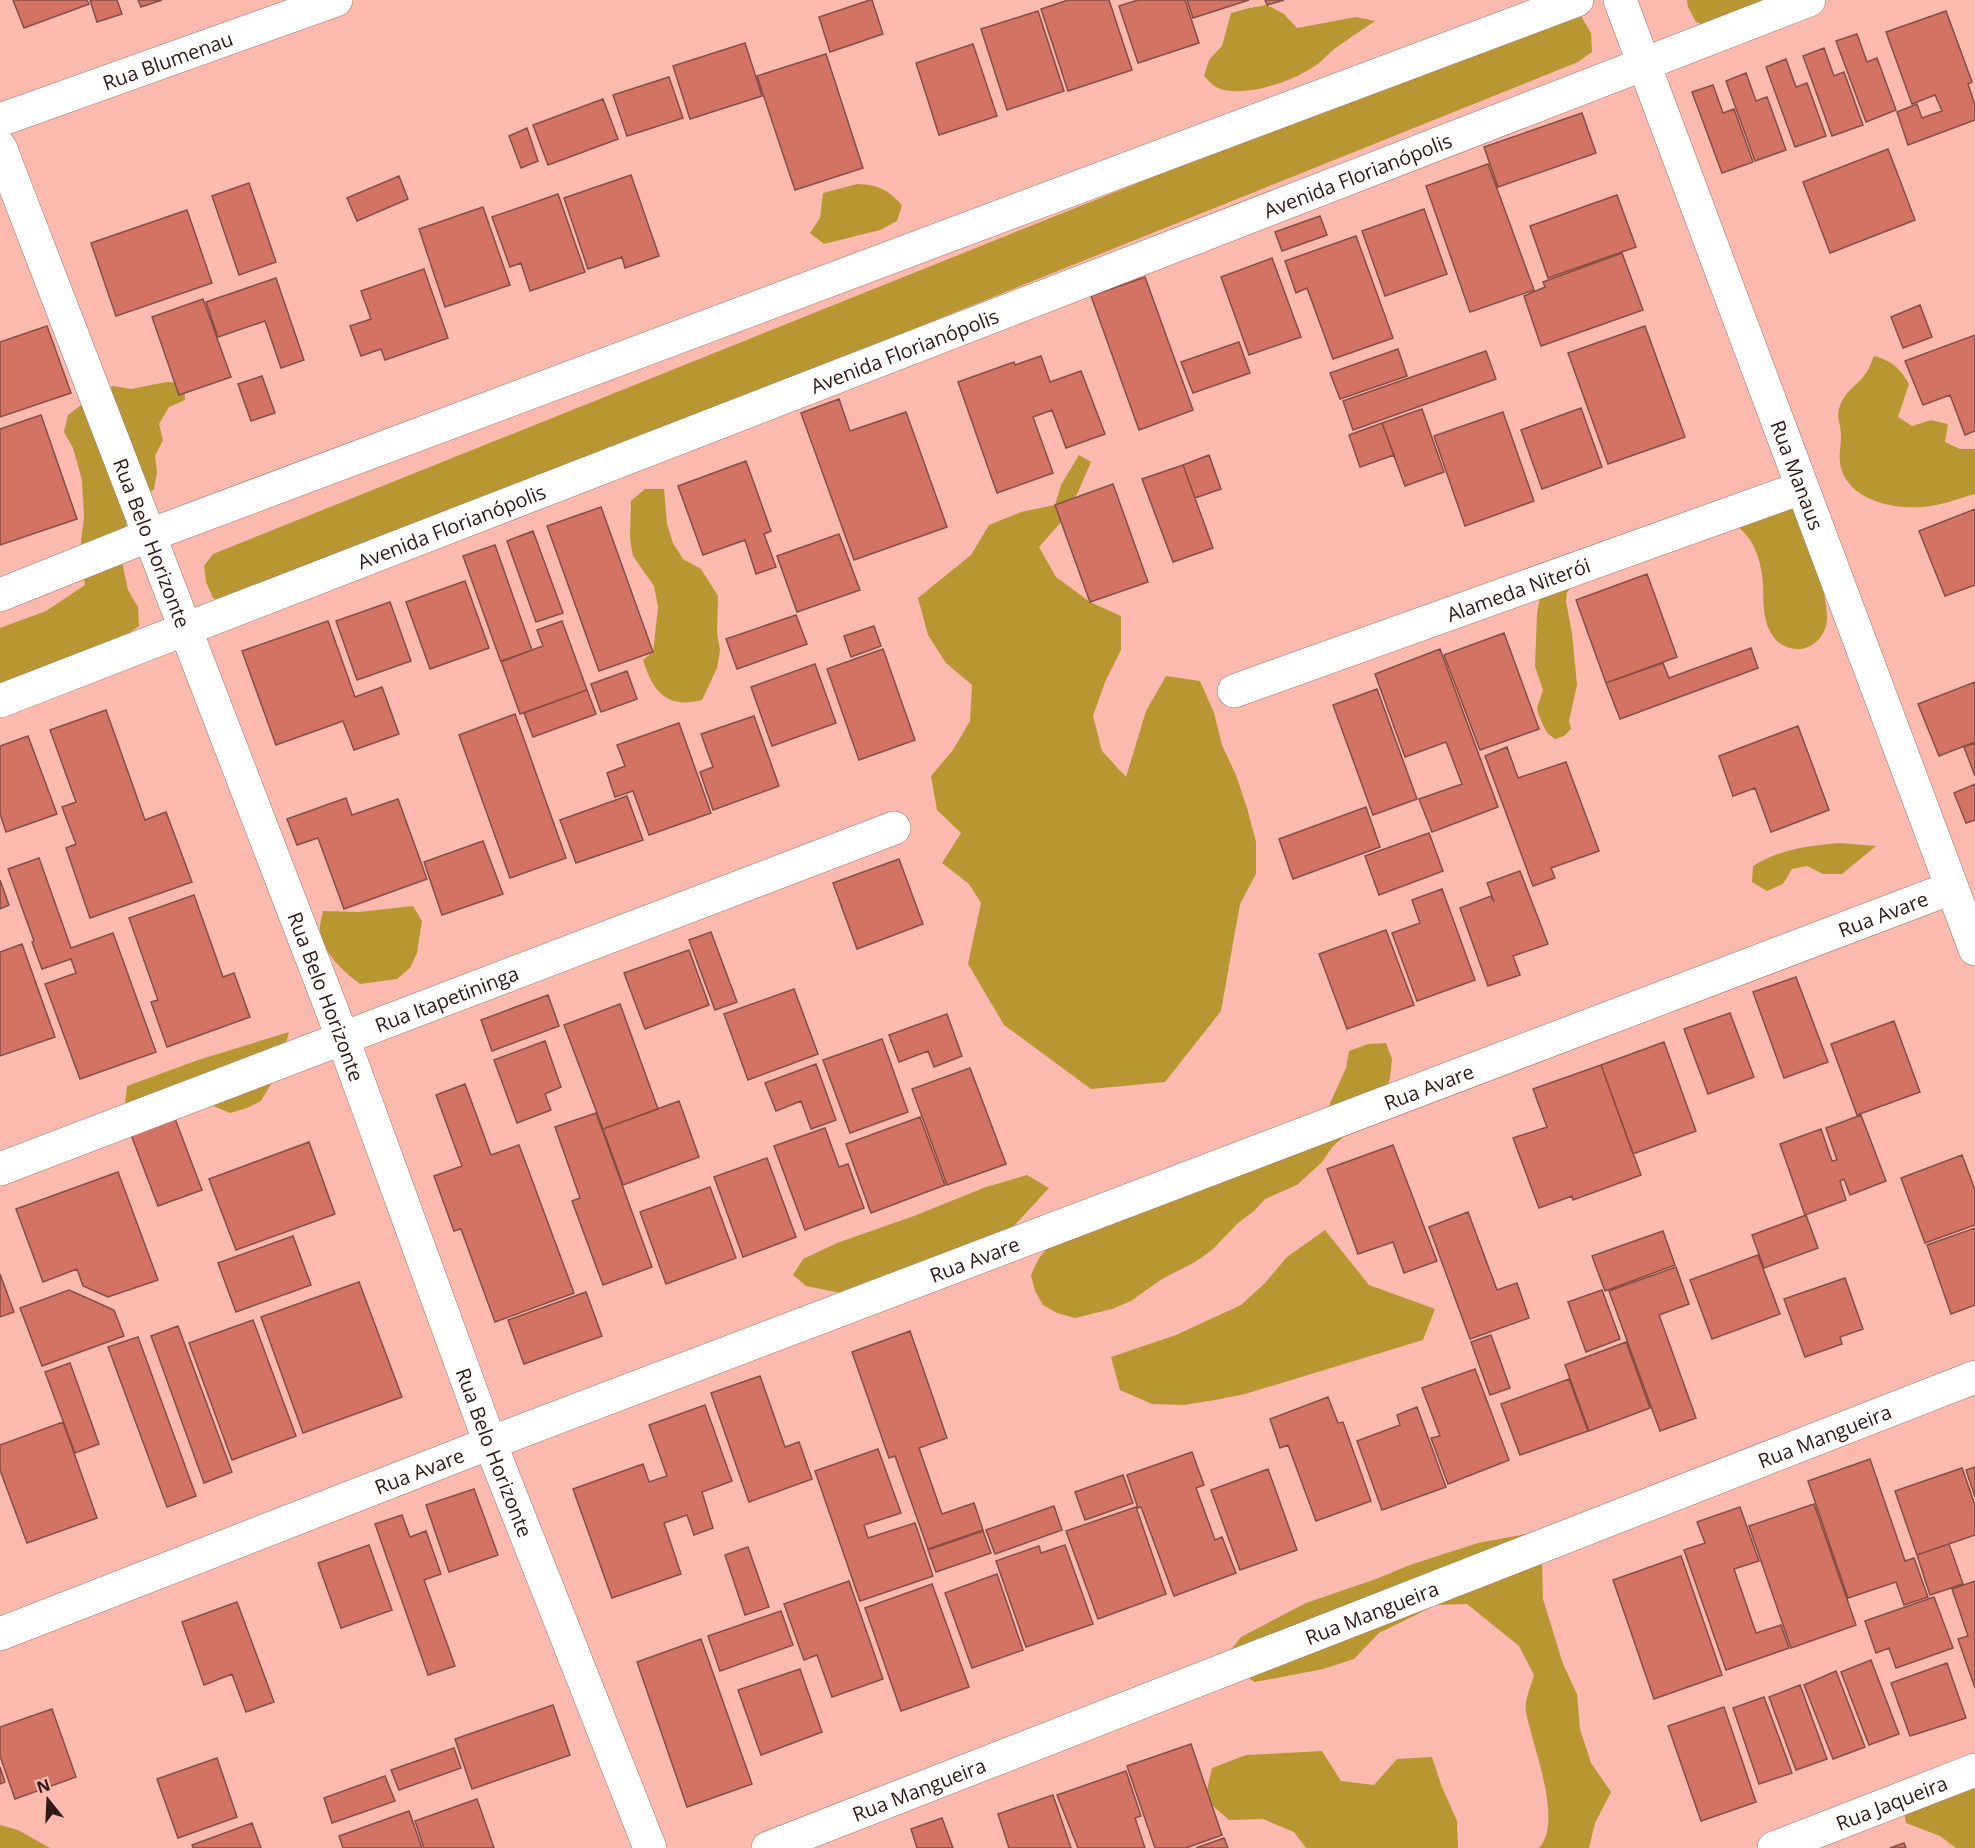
<svg xmlns="http://www.w3.org/2000/svg" width="1975" height="1848" font-family="'Open Sans',sans-serif">
<style>
.green{fill:#b89733}
.building{fill:#d27363;stroke:#874e44;stroke-width:1.5}
.lines{fill:none;stroke-linecap:round;stroke-linejoin:round}
.minor-casing{stroke:#ab6e64;stroke-width:34}
.tertiary-casing{stroke:#ab6e64;stroke-width:34}
.minor{stroke:#fff;stroke-width:33}
.tertiary{stroke:#fff;stroke-width:33}
.labels{text-anchor:middle;dominant-baseline:central;stroke-width:4.5;stroke-linejoin:round;paint-order:stroke}
.street-label{font-size:20px;fill:#311915;stroke:#fcb9ad}
</style>
<rect width="100%" height="100%" fill="#fcb9ad"/>
<path class="green" d="M1687 0H1781L1712 28 1696 22 1688 7Z
M1267 5 1284 14 1297 28 1356 17 1375 21C1361 31 1346 40 1333 50 1328 54 1324 59 1319 63 1297 80 1245 99 1218 88 1213 86 1208 80 1204 76L1209 60 1222 46 1231 13 1249 8Z
M1564 12 1581 16 1591 33 1592 52 1578 62 229 604 213 598 206 582 204 566 213 554Z
M857 184C879 185 887 189 902 205L897 221 880 230 824 244 810 233 820 218 823 193Z
M1874 356C1892 361 1900 368 1909 384L1898 417 1912 426 1931 420 1948 424 1945 442 1960 449H1975V494C1960 498 1945 504 1931 506 1900 511 1851 503 1841 468 1838 457 1841 447 1841 436 1841 421 1834 417 1842 401 1848 389 1860 383 1866 373 1870 368 1871 362 1874 356Z
M167 382 184 383 185 400 169 407 159 424 163 440 155 456 157 472 154 489 141 501 129 517 123 533 120 552 128 590 138 607 139 626 125 636 0 684V628L46 611 85 585 80 551 84 517 82 480 73 448 64 432 68 415 97 393 113 386 131 389Z
M1079 455 1091 462 1078 492 1062 521 1039 547 1056 577 1090 602 1121 616V650L1105 682 1093 716 1102 751 1126 777 1146 711 1166 676 1200 681 1214 713 1222 745 1236 775 1247 808 1256 842V874L1240 904 1221 1011 1165 1082 1091 1089 1004 1025 968 964 981 903 969 884 942 863 961 833 937 810 931 776 953 750 970 721 972 685 946 663 928 635 918 598 971 555 989 525 1021 512 1055 505 1061 485Z
M645 489H664L667 524 673 543 683 559 701 569 718 596 717 633 720 650 717 668 702 700C667 709 653 692 643 660L653 652 658 607 654 586 633 556 630 539 631 501Z
M1803 506C1808 528 1813 551 1819 573 1822 587 1827 603 1827 618 1827 635 1813 650 1796 649 1786 648 1778 644 1773 636 1759 617 1766 591 1761 569 1759 559 1755 545 1747 536 1743 531 1739 528 1735 522Z
M1573 586 1567 592 1566 601 1572 633 1577 685 1569 721 1571 729 1564 736 1555 739 1547 733 1539 716 1537 708 1543 690 1535 666 1537 614 1540 597Z
M1839 843 1876 846 1842 874H1823L1807 866 1792 869 1783 884 1767 891 1752 882 1753 866C1780 849 1808 846 1839 843Z
M413 906 422 921 417 953 410 968 397 979 360 984C343 971 323 953 320 931 319 925 322 917 323 911L359 912Z
M289 1032 278 1070 270 1086 261 1101 247 1108 230 1113 199 1100 125 1104 127 1086 198 1060Z
M1386 1043 1392 1059 1390 1078 1385 1095 1361 1122 1333 1146 1322 1162 1297 1185 1265 1199 1254 1211 1238 1223 1212 1250 1195 1262 1162 1279 1131 1301 1112 1309 1075 1318 1057 1313 1043 1305 1035 1291 1031 1275 1039 1258 1051 1244 1323 1119 1346 1068 1349 1051 1368 1044Z
M1027 1175 1049 1188 1014 1226 1000 1236 841 1293 806 1286 793 1275 803 1259 837 1243 914 1216 986 1187Z
M1325 1230 1369 1285 1435 1309 1423 1340 1245 1394 1215 1400 1184 1405 1152 1404 1120 1390 1111 1357 1176 1335 1241 1305 1265 1283 1287 1257Z
M1526 1534 1542 1563 1543 1599 1563 1664 1577 1694 1580 1729 1591 1763 1611 1792 1595 1823 1589 1848H1539C1564 1821 1532 1745 1526 1712 1524 1701 1531 1686 1534 1675L1519 1646 1467 1604 1436 1605 1379 1633 1354 1659 1323 1669 1255 1682 1221 1662 1241 1637 1306 1603 1376 1579 1410 1565 1478 1543Z
M1322 1751 1341 1781 1374 1785 1397 1759 1432 1757 1442 1787 1457 1821 1458 1848H1306L1294 1832 1263 1819 1229 1820 1205 1799 1212 1768 1246 1755Z
M1975 1777V1848H1956L1940 1836 1906 1823 1903 1806Z
M0 1825 18 1830 50 1848H0Z"/>
<path class="building" d="M13 0H87L89 4 24 28Z
M90 0H117L122 14 97 22Z
M138 0H162L141 7Z
M870 0H872L883 34 830 52 819 17Z
M1068 0H1109L1132 70 1068 91 1041 9Z
M1138 0H1185L1199 43 1138 63 1119 6Z
M1187 0H1249L1193 18Z
M1265 0H1284L1267 5Z
M1038 11 1064 91 1007 110 981 29Z
M1946 11 1972 82 1968 84 1975 105V120L1908 145 1897 112 1917 104 1922 118 1942 111 1935 95 1912 104 1886 32Z
M1857 34 1867 62 1877 58 1896 110 1866 122 1836 41Z
M745 43 762 96 690 119 673 66Z
M973 44 997 116 939 135 916 63Z
M1824 48 1834 76 1844 72 1863 125 1832 136 1803 56Z
M826 54 863 168 795 190 757 76Z
M1786 59 1796 87 1807 83 1826 136 1795 147 1766 67Z
M1746 73 1756 101 1767 97 1786 150 1755 161 1726 81Z
M669 77 683 118 627 136 613 95Z
M1713 85 1723 113 1734 109 1753 162 1722 173 1692 92Z
M603 99 618 139 548 165 533 125Z
M1582 113 1596 153 1498 187 1484 147Z
M527 128 538 161 521 168 509 136Z
M1888 149 1915 220 1830 253 1803 182Z
M1488 164 1534 290 1470 312 1426 186Z
M631 175 659 256 625 268 622 257 588 269 564 198Z
M399 176 408 199 357 221 347 198Z
M249 183 276 262 239 275 212 196Z
M558 194 585 272 530 291 521 263 510 267 492 217Z
M1617 195 1636 247 1548 278 1530 226Z
M483 207 510 285 445 307 419 229Z
M1424 209 1447 274 1385 296 1362 231Z
M187 210 212 283 116 316 91 243Z
M1320 216 1327 235 1282 251 1275 232Z
M1356 236 1393 338 1333 359 1307 288 1296 293 1285 261Z
M1622 253 1643 310 1541 346 1524 296 1545 287 1543 282Z
M1272 258 1301 337 1249 355 1221 277Z
M424 269 448 338 385 360 381 349 361 356 350 326 371 319 361 291Z
M1145 277 1193 410 1139 430 1091 296Z
M276 278 304 360 281 368 265 321 218 337 206 302Z
M203 299 231 377 179 395 152 317Z
M1920 305 1932 337 1903 348 1891 317Z
M47 326 71 393 0 417V342Z
M1645 326 1685 437 1608 464 1568 353Z
M1975 335V431L1965 435 1950 395 1923 405 1905 361Z
M1239 342 1250 373 1193 393 1181 362Z
M1398 349 1407 376 1340 399 1330 373Z
M1486 351 1496 379 1353 430 1343 401Z
M1041 356 1050 382 1081 371 1105 434 1066 448 1052 410 1033 417 1053 473 997 493 958 382 1014 362 1015 365Z
M262 376 275 413 251 421 238 384Z
M839 399 850 431 906 412 947 527 854 560 801 413Z
M1581 408 1602 467 1542 489 1521 430Z
M1422 409 1444 472 1405 486 1382 423Z
M1503 412 1534 501 1465 526 1434 436Z
M41 415 77 519 0 545V429Z
M1382 423 1394 455 1360 467 1349 435Z
M1209 455 1221 489 1195 498 1183 465Z
M746 461 771 531 764 534 776 567 756 574 745 540 703 555 678 486Z
M1183 465 1213 548 1173 562 1142 479Z
M1113 484 1148 582 1090 602 1055 505Z
M601 507 653 652 599 671 547 526Z
M1975 509V585L1945 596 1919 531Z
M533 531 563 613 536 622 507 541Z
M839 534 860 590 797 612 777 556Z
M495 545 532 650 501 662 463 556Z
M1647 574 1677 657 1606 683 1576 600Z
M465 581 489 648 430 669 406 602Z
M390 602 411 661 357 680 336 621Z
M796 615 807 644 737 669 726 639Z
M328 621 355 697 382 687 399 734 354 750 343 721 276 745 242 651Z
M562 621 587 690 520 714 501 661 543 646 537 630Z
M874 626 881 646 851 657 844 636Z
M1504 633 1539 729 1480 750 1444 655Z
M1751 648 1758 668 1620 719 1606 683 1663 663 1669 678Z
M883 649 915 740 859 760 827 669Z
M1440 649 1498 807 1432 832 1419 799 1462 784 1446 742 1405 757 1375 674Z
M815 664 836 723 772 746 751 687Z
M627 671 637 699 601 712 591 684Z
M1975 682V742L1939 756 1918 704Z
M1377 689 1417 799 1373 815 1333 705Z
M587 690 596 714 533 737 524 713Z
M106 710 145 820 166 812 192 882 90 918 66 848 76 844 62 807 76 802 50 730Z
M515 714 566 858 510 878 459 735Z
M754 716 779 786 713 810 700 772 713 767 701 734Z
M679 723 711 813 649 835 633 791 615 797 607 773 625 766 617 745Z
M1798 726 1829 810 1771 832 1755 788 1733 796 1719 756Z
M28 736 57 814 6 832 0 814V746Z
M1975 743V776L1964 747Z
M1507 747 1518 778 1566 762 1599 851 1551 868 1555 878 1533 886 1485 756Z
M1975 784V820L1966 823 1954 793Z
M627 796 643 840 576 863 560 820Z
M346 798 352 815 398 799 427 879 344 909 318 838 297 845 287 819Z
M1366 807 1380 847 1293 879 1279 839Z
M1429 833 1443 871 1379 895 1365 856Z
M483 841 503 894 442 915 424 862Z
M39 858 71 948 113 933 156 1052 80 1079 45 984 76 973 71 959 42 969 32 942 34 941 8 869Z
M899 859 923 924 857 949 833 883Z
M1520 871 1548 944 1513 956 1520 975 1488 986 1460 908 1491 896 1494 902 1487 883Z
M0 880 9 905 0 909Z
M1442 889 1475 980 1417 1001 1392 933 1420 923 1412 900Z
M194 895 223 977 234 973 250 1017 167 1047 151 1002 158 1000 129 918Z
M1386 930 1414 1005 1347 1029 1319 954Z
M711 932 737 1002 715 1010 689 940Z
M22 944 55 1037 0 1056V952Z
M689 950 709 1005 645 1029 624 973Z
M1796 977 1828 1062 1784 1078 1753 992Z
M794 989 818 1054 748 1080 724 1014Z
M548 995 559 1026 492 1051 481 1020Z
M620 1004 658 1109 603 1129 564 1025Z
M1730 1013 1754 1077 1708 1094 1684 1029Z
M947 1014 962 1056 934 1067 928 1051 899 1062 889 1035Z
M1894 1021 1920 1092 1857 1115 1831 1044Z
M882 1039 908 1112 850 1133 823 1060Z
M545 1041 561 1087 545 1094 551 1110 517 1123 494 1060Z
M1664 1042 1696 1131 1633 1154 1601 1065Z
M816 1064 836 1120 811 1129 801 1101 776 1111 765 1083Z
M1601 1065 1641 1175 1573 1200 1572 1196 1539 1208 1513 1138 1547 1127 1533 1089Z
M970 1068 1006 1164 947 1185 912 1089Z
M465 1084 491 1155 519 1145 574 1293 495 1322 461 1229 454 1231 434 1176 462 1166 436 1095Z
M679 1101 699 1157 623 1185 603 1129Z
M596 1113 652 1267 603 1285 572 1201 580 1198 555 1127Z
M1861 1115 1886 1181 1850 1195 1844 1179 1840 1181 1846 1200 1805 1215 1780 1144 1821 1129 1832 1161 1837 1160 1826 1128Z
M174 1116 202 1190 158 1206 130 1132Z
M920 1117 945 1185 871 1213 846 1144Z
M825 1128 839 1167 848 1164 864 1208 805 1230 774 1146Z
M309 1142 335 1214 236 1250 209 1179Z
M1393 1145 1437 1261 1404 1273 1393 1242 1358 1254 1327 1169Z
M1962 1155 1975 1190V1225L1925 1243 1901 1178Z
M767 1158 796 1237 743 1257 714 1177Z
M118 1172 158 1280 108 1297 83 1286 77 1269 43 1282 16 1209Z
M710 1187 736 1258 666 1284 640 1212Z
M1468 1212 1497 1290 1517 1283 1529 1318 1470 1339 1429 1227Z
M1806 1215 1818 1248 1764 1268 1752 1235Z
M1975 1228V1305L1951 1314 1927 1245Z
M1663 1231 1675 1265 1605 1291 1592 1256Z
M293 1236 311 1285 236 1312 218 1263Z
M1758 1255 1780 1314 1712 1339 1690 1280Z
M1676 1267 1689 1304 1659 1315 1696 1418 1660 1431 1609 1291Z
M0 1274 14 1312 0 1317Z
M1845 1278 1863 1329 1840 1337 1842 1344 1805 1357 1784 1299Z
M359 1282 402 1397 303 1433 261 1317Z
M69 1290 114 1310 124 1336 42 1366 20 1308Z
M1602 1290 1620 1339 1586 1352 1568 1302Z
M586 1292 602 1336 524 1364 508 1320Z
M253 1320 296 1436 232 1460 189 1343Z
M178 1326 232 1472 204 1483 151 1336Z
M910 1331 947 1438 919 1448 942 1514 974 1503 983 1530 928 1549 895 1456 889 1458 852 1352Z
M1491 1335 1510 1388 1490 1395 1471 1342Z
M138 1337 196 1496 167 1507 108 1347Z
M1626 1342 1650 1408 1589 1431 1565 1365Z
M70 1363 99 1444 75 1453 45 1372Z
M1475 1369 1509 1460 1448 1484 1431 1438 1440 1436 1422 1388Z
M760 1376 785 1447 799 1442 812 1479 749 1502 711 1393Z
M1569 1379 1588 1431 1520 1455 1501 1404Z
M1328 1397 1338 1423 1343 1422 1371 1501 1316 1521 1288 1445 1280 1448 1270 1419Z
M705 1405 732 1481 702 1492 713 1528 694 1535 687 1515 664 1523 681 1574 612 1598 573 1489 643 1464 649 1482 667 1476 649 1425Z
M1417 1407 1446 1487 1382 1510 1357 1441 1400 1425 1397 1415Z
M63 1422 97 1518 27 1543 0 1470V1445Z
M878 1449 901 1513 864 1525 868 1538 915 1523 933 1576 860 1601 815 1471Z
M1192 1452 1204 1485 1196 1488 1215 1540 1222 1537 1236 1573 1174 1596 1141 1507 1138 1508 1127 1475Z
M1870 1459 1905 1561 1914 1558 1928 1597 1904 1605 1896 1582 1848 1598 1808 1481Z
M1975 1467V1497L1966 1470Z
M1962 1468 1975 1505V1535L1917 1555 1895 1491Z
M1268 1469 1297 1550 1240 1570 1211 1490Z
M1123 1475 1133 1503 1085 1520 1075 1492Z
M474 1489 498 1555 449 1572 426 1505Z
M1814 1504 1856 1625 1791 1648 1749 1526Z
M1054 1506 1062 1530 995 1554 986 1530Z
M1136 1507 1166 1594 1098 1619 1066 1531Z
M1740 1507 1759 1561 1734 1569 1756 1633 1781 1625 1789 1648 1726 1670 1684 1550 1705 1543 1697 1522Z
M402 1515 410 1537 426 1531 441 1574 424 1580 455 1666 428 1675 375 1524Z
M983 1531 991 1553 936 1572 928 1550Z
M1949 1544 1963 1584 1930 1595 1917 1555Z
M369 1545 392 1610 341 1628 318 1563Z
M1065 1545 1093 1624 1026 1647 996 1561 1039 1546 1041 1553Z
M748 1547 769 1607 745 1615 725 1555Z
M1681 1556 1722 1675 1654 1699 1613 1580Z
M997 1574 1023 1650 972 1668 945 1593Z
M849 1581 883 1679 832 1697 817 1655 804 1660 784 1604Z
M1975 1581V1688L1958 1639 1968 1636 1952 1589Z
M932 1584 969 1687 901 1711 865 1608Z
M1934 1597 1953 1648 1896 1668 1889 1648 1876 1653 1865 1621Z
M237 1602 274 1702 246 1712 232 1674 204 1685 182 1622Z
M781 1611 793 1645 720 1671 708 1636Z
M701 1639 752 1784 687 1807 637 1662Z
M1871 1660 1899 1734 1869 1745 1841 1672Z
M1947 1663 1966 1718 1910 1736 1891 1683Z
M800 1669 822 1732 761 1755 738 1690Z
M1836 1671 1865 1747 1833 1759 1804 1685Z
M1800 1685 1827 1759 1796 1770 1769 1697Z
M1764 1697 1792 1773 1759 1784 1733 1708Z
M553 1705 570 1755 472 1789 455 1739Z
M1724 1707 1756 1802 1701 1821 1668 1726Z
M52 1709 76 1777 15 1799 0 1756V1727Z
M1191 1744 1222 1835 1186 1848H1155L1127 1766Z
M454 1748 461 1768 399 1790 391 1770Z
M217 1758 237 1817 178 1838 157 1779Z
M0 1767 5 1782 0 1784Z
M1126 1771 1141 1816 1135 1818 1145 1848H1078L1057 1795Z
M385 1776 395 1801 332 1823 324 1798Z
M1053 1795 1071 1848H1009L998 1814Z
M477 1799 494 1848H424L415 1821Z
M409 1811 422 1848H343L339 1836Z
M942 1818 953 1848H917L911 1829Z
M252 1823 261 1848H193L192 1845Z
M1224 1838 1228 1848H1196Z
M1904 1843 1906 1848H1890Z"/>
<g class="lines">
<defs>
<g id="minor">
<path id="s1" d="M0 120 336 0"/>
<path id="s2" d="M1234 691 1801 488"/>
<path id="s3" d="M0 1169 894 828"/>
<path id="s4" d="M0 1634 490 1443 1951 888"/>
<path id="s5" d="M768 1848 1975 1377"/>
<path id="s6" d="M1774 1848 1975 1770"/>
</g>
<g id="tertiary">
<path id="s7" d="M1620 0 1975 949"/>
<path id="s8" d="M0 147 343 1039 490 1443 650 1848"/>
<path d="M0 595 150 535 1577 0"/>
<path id="s9" d="M0 701 1809 0"/>
</g>
</defs>
<use href="#minor" class="minor-casing"/>
<use href="#tertiary" class="tertiary-casing"/>
<use href="#minor" class="minor"/>
<use href="#tertiary" class="tertiary"/>
</g>
<g class="labels">
<g class="street-label">
<text stroke="none"><textPath href="#s1" startOffset="178">Rua Blumenau</textPath></text>
<text stroke="none"><textPath href="#s9" startOffset="1456">Avenida Florianópolis</textPath></text>
<text stroke="none"><textPath href="#s9" startOffset="970">Avenida Florianópolis</textPath></text>
<text stroke="none"><textPath href="#s7" startOffset="507">Rua Manaus</textPath></text>
<text stroke="none"><textPath href="#s9" startOffset="484">Avenida Florianópolis</textPath></text>
<text stroke="none"><textPath href="#s8" startOffset="424">Rua Belo Horizonte</textPath></text>
<text stroke="none"><textPath href="#s2" startOffset="302">Alameda Niterói</textPath></text>
<text stroke="none"><textPath href="#s4" startOffset="2016">Rua Avare</textPath></text>
<text stroke="none"><textPath href="#s8" startOffset="910">Rua Belo Horizonte</textPath></text>
<text stroke="none"><textPath href="#s3" startOffset="478">Rua Itapetininga</textPath></text>
<text stroke="none"><textPath href="#s4" startOffset="1530">Rua Avare</textPath></text>
<text stroke="none"><textPath href="#s4" startOffset="1044">Rua Avare</textPath></text>
<text stroke="none"><textPath href="#s5" startOffset="1134">Rua Mangueira</textPath></text>
<text stroke="none"><textPath href="#s8" startOffset="1396">Rua Belo Horizonte</textPath></text>
<text stroke="none"><textPath href="#s4" startOffset="450">Rua Avare</textPath></text>
<text stroke="none"><textPath href="#s5" startOffset="648">Rua Mangueira</textPath></text>
<text stroke="none"><textPath href="#s5" startOffset="162">Rua Mangueira</textPath></text>
<text stroke="none"><textPath href="#s6" startOffset="126">Rua Jaqueira</textPath></text>
</g>
</g>
<g transform="translate(48 1800) rotate(342)" stroke="#fcb9ad" stroke-width="4.5" paint-order="stroke">
<path d="M0-4.5L10 22L0 15L-10 22Z" fill="#311915"/>
<text y="-9" font-size="16" font-weight="bold" text-anchor="middle" fill="#311915">N</text>
</g>
</svg>
